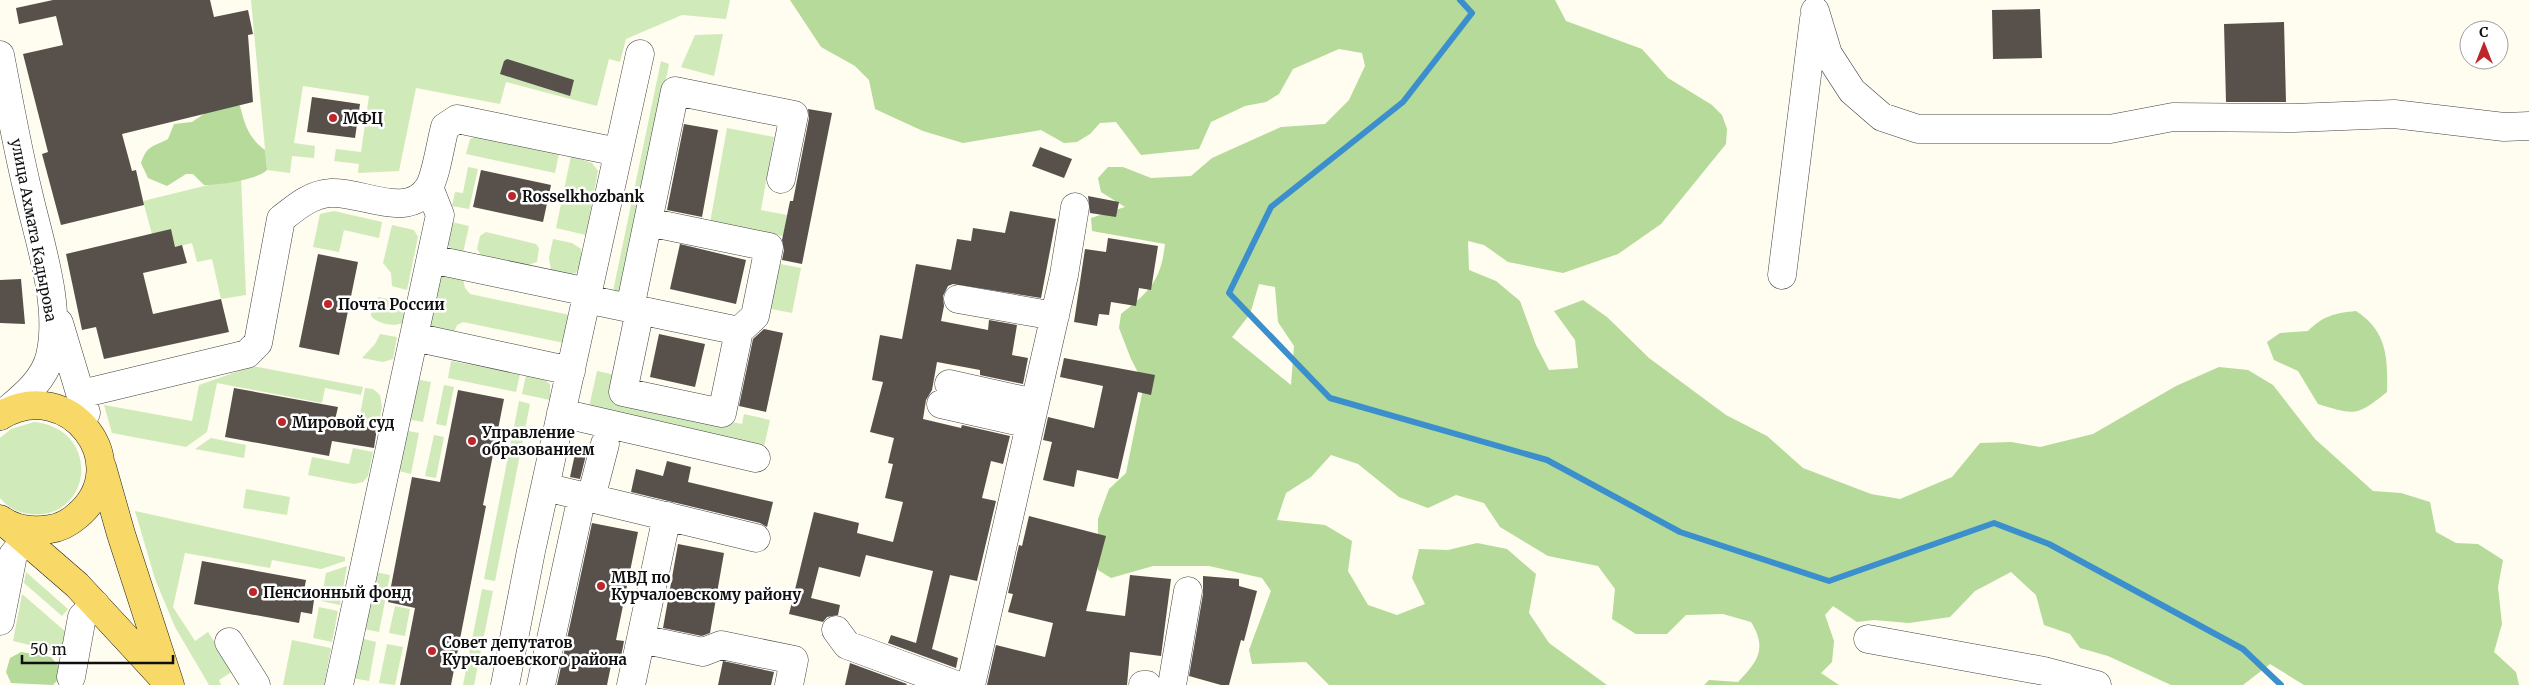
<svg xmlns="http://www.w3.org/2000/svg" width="2529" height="685" font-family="Merriweather,serif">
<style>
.green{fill:#d1eaba}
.forest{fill:#b5da99;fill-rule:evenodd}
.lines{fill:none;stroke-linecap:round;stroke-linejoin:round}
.stream{stroke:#3c8fcd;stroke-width:6}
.building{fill:#57504b}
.minor-casing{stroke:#424242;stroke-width:29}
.major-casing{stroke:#202020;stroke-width:29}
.minor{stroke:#fff;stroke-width:28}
.major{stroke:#f8d967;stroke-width:28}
.poi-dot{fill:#bf2629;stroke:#fff;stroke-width:2}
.labels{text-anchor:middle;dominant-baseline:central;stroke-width:5;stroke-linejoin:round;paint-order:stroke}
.poi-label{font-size:15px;font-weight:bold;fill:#0f0f0f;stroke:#fff;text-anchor:start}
.street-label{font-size:15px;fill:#0f0f0f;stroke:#fff}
</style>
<rect width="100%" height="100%" fill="#fffcf0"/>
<path class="green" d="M251 0H730L726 19 682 15 626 39 620 62 609 59 597 106 506 82 500 104 416 88 399 171 358 173 359 164 334 161 336 149 361 152 369 96 303 86 294 143 315 146 314 158 292 156 290 173 267 170Z
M723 34 714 76 681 67 695 35Z
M661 61 669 64 621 298 612 296Z
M727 128 774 137 761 210 787 215 783 236 710 223Z
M477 136 559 153 555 173 466 154 470 139Z
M571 156 592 163 598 171 586 235 556 228Z
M468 167 478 169 469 209 452 206 455 192 463 193Z
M241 177 246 295 221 299 212 259 197 262 192 243 175 247 171 229 152 234 143 201Z
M334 211 382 222 379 238 344 230 339 252 313 247 320 214Z
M447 221 469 226 463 253 449 247 446 240Z
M392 225 414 230 418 237 407 290 392 286 391 273 383 263Z
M486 232 536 244 539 248 537 262 528 265 481 255 477 249 480 236Z
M553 239 572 243 581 249 582 261 576 273 568 275 551 270 549 258Z
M775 263 801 268 792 313 766 308Z
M442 275 463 279 465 288 470 294 570 315 564 343 463 322 457 325 454 332 430 330 429 321 439 278Z
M379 297 403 303 406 307 403 323C393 327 378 324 371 316L372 303Z
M380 334 397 337 393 359 383 362 362 358 375 344Z
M451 361 520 374 516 392 448 378Z
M253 366 363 387 361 395 325 388 322 403 217 383 207 432 186 447 112 433 104 405 192 421 199 385Z
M597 371 616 375 611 397 742 424 744 414 770 420 763 451 588 412Z
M526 375 542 378 550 384V400L522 394Z
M415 379 431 382 423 422 407 419Z
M444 385 454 387 446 426 436 424Z
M365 388 373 389 380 395 382 407 378 425 359 421Z
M519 401 530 404 495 581 484 579Z
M34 422C103 429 92 521 30 514 18 513 7 507 0 498V438L11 429Z
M403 430 419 433 411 474 395 470Z
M434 435 444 437 436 478 425 476Z
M211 438 246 445 244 458 195 449Z
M353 448 373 452 368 476 363 482 354 484 308 475 312 457 349 464Z
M246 489 290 497 287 515 243 508Z
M135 511 345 557V561L321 569 272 560 270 568 185 553 173 607 195 641 208 632 233 671 219 680 221 685H209L175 627 155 579Z
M347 566 340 605 321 601 326 573Z
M26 572 68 609 62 616 24 583Z
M375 572 390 575 379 632 364 629Z
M482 589 493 591 474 685H463Z
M22 594 66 632 63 653 13 641Z
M395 606 410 609 405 636 389 633Z
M319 607 338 611 332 642 313 638Z
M360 638 376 642 369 681 352 678Z
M292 640 331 648 324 685H283Z
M387 644 403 647 395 685 379 683Z"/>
<path class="forest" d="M790 0H1555L1566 21 1642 49 1668 78 1712 105 1722 115 1727 129 1726 144 1661 224 1618 254 1563 273 1508 262 1484 245 1468 241 1469 270 1496 281 1520 301 1536 345 1549 370 1578 368 1575 340 1554 311 1583 300 1607 317 1649 358 1726 415 1767 436 1803 468 1871 494 1900 499 1952 477 1980 443 2011 442 2040 447 2093 434 2176 386 2219 367 2248 370 2273 385 2315 439 2373 491 2401 493 2430 502 2436 532 2456 543 2478 544 2503 560 2498 587 2502 624 2494 652 2516 672 2519 685H2304L2270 664 2243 685H2171L2108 656 2080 648 2070 634 2044 625 2036 595 2011 572 1975 591 1950 617 1909 623 1874 620 1857 622 1833 606 1825 615 1834 641 1832 662 1821 673 1839 685H1704L1709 680 1738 682C1757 662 1768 649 1751 622L1723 614 1686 615 1667 634H1636L1612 619 1615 589 1598 566 1548 556 1500 527 1484 503 1456 495 1428 508 1399 497 1358 464 1331 455 1311 477 1286 493 1277 520 1325 525 1352 541 1348 571 1368 605 1397 615 1425 604 1412 578 1419 549 1448 550 1477 543 1507 549 1536 574 1529 613 1549 643 1607 685H1329L1306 662 1252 664 1249 650 1271 591 1262 578 1209 566H1153L1111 578 1098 570V519L1109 489 1126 473 1144 384 1131 359 1119 328 1121 314C1149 292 1161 281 1165 244L1092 231 1091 218 1125 207 1101 192 1098 178 1108 167H1123L1151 178 1191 176 1212 158 1281 127 1325 124 1349 100 1365 66 1362 53 1339 49 1293 69 1279 94 1266 102 1245 106 1211 122 1199 149 1141 155 1116 122 1100 123 1090 134 1077 142 1064 143 1041 130 963 143 923 131 875 109 869 80 855 66 821 47ZM1259 284 1275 287 1278 322 1294 346 1291 385 1232 337 1250 314Z
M226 99 240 106C245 126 249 138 265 150L267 170C257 180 218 185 204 185L193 174H186L167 186 148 178 141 163C147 145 153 147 168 139L174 124 192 122Z
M2356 311C2387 331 2388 358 2387 392 2356 417 2355 415 2318 404L2298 371 2274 360 2267 342 2280 333 2308 331C2323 316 2335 313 2356 311Z
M21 652 51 657 60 668 57 681 53 685 11 683 6 672 10 658Z"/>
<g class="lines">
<path class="stream" d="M1460 0 1472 13 1403 102 1271 207 1229 293 1330 398 1547 460 1680 532 1829 581 1994 523 2049 544 2243 649 2281 685"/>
</g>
<path class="building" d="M53 0H210L214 17 248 10 253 34 248 35 253 102 122 134 132 171 136 170 144 205 61 225 42 154 48 152 23 54 63 45 56 16 19 24 16 8Z
M2040 9 2042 58 1993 59 1992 10Z
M2284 22 2286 102H2226L2224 24Z
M507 59 574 80 570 96 500 74 504 61Z
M312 97 360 104 355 138 307 132Z
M808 109 832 113 802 264 782 260 784 250 782 240 790 201H793L809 118Z
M684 124 718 130 702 217 667 210Z
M1040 147 1072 159 1064 178 1032 166Z
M481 170 551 185 543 222 473 207Z
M1088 196 1119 202 1116 217 1090 213Z
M1010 211 1056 219 1041 298 953 284 948 286 943 296 944 306 941 321 988 330 989 320 1017 325 1012 355 1028 358 1023 384 980 375V370L937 362 932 390 926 400 923 419 961 428 962 425 1010 436 1003 464 991 461 982 498 996 501 977 581 950 575 932 649 958 658 956 668 888 643 891 635 916 643 933 571 866 555 860 577 819 567 811 598 840 605 838 615 827 617 823 622 789 614 814 512 859 523 857 533 893 542 903 502 885 498 893 464 888 463 894 438 870 432 883 382 872 380 880 335 902 339 916 264 951 270 957 239 971 241 973 228 1005 233Z
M171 229 175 247 182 245 187 263 143 273 153 314 221 299 229 332 104 359 96 327 82 330 66 254Z
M1108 238 1158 246 1151 290 1139 288 1136 306 1111 302 1109 315 1099 314 1097 326 1074 322 1085 249 1106 252Z
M680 244 746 260 736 304 670 289Z
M318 254 358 262 339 355 299 347Z
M21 279 25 324 0 323V280Z
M764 329 783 333 766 412 739 406 753 339Z
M659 334 705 344 695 387 650 377Z
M1064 358 1155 375 1151 395 1138 392 1118 479 1077 470 1074 487 1043 480 1052 442 1043 440 1048 417 1094 428 1103 386 1060 377Z
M234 388 338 407 335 420 377 428 374 448 332 441 329 456 225 437Z
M458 390 504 399 483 505 486 506 451 685H400L415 608 388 602 412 477 440 482Z
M577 445 588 447 580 479 570 477Z
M667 461 691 467 688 482 773 502 767 527 760 523 631 492 636 469 663 476Z
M1029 516 1106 536 1086 611 1125 616 1130 575 1171 579 1161 656 1130 652 1127 685H987L996 645 1045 657 1053 623 1008 612 1013 594 1008 593 1019 545 1022 546Z
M592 523 638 532 616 640 624 641 621 657 613 656 607 685H557Z
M678 544 724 553 710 633 702 636 663 628Z
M202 561 306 580 304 591 315 593 312 614 301 612 299 623 194 604Z
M1203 576 1239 579V586L1257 591 1244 641 1241 640 1229 685H1221L1189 676 1203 594Z
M723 661 774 672 771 685H718Z
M850 663 907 684 906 685H845Z"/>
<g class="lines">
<defs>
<path id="minor" d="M1815 11 1828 54 1852 91 1882 117 1918 129H2110L2173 117 2294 118 2394 114 2504 127 2529 126
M0 55C9 101 17 147 28 192 39 241 62 306 50 356 44 382 19 400 0 416
M431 259 588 292
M1782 275 1814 19
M586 299 739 331
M958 299 1055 316
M630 308 675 91 794 115 781 179
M640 310 623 392 722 413 739 331 755 316 769 247 648 222
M59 323 86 413
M414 337 571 371
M949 384 1035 403
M81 394 247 354 258 343 281 219C296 207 311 194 331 193 362 191 408 221 429 187 436 176 441 141 445 127L457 119 618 152
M941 404 1030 424
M561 413 756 458
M545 487 756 538
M591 498 605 444
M0 621 13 555 25 540
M836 630 847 645 956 685
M641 639 703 652 721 645 794 660 789 685
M1868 639 2044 671 2097 685
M229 642 256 685
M71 677 82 617 95 604
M339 685 440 215 429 187
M505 685 531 551 640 54
M541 685 582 496
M631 685 667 516
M971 685 1064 275 1075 207
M1143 685H1147
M1172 685 1188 591"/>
<path id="major" d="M0 416C69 374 138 465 77 516 70 522 60 528 50 529 33 532 15 530 0 519
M102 467 121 534 170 685
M10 527 77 585 164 679"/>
</defs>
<use href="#minor" class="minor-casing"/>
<use href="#major" class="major-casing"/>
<use href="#minor" class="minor"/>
<use href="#major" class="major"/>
</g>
<g class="poi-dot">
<circle cx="333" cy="118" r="5"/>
<circle cx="512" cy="196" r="5"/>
<circle cx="328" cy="304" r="5"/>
<circle cx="282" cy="422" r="5"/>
<circle cx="472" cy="441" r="5"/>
<circle cx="601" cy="586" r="5"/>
<circle cx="253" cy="592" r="5"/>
<circle cx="432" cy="651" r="5"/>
</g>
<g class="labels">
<g class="poi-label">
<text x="343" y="118">МФЦ</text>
<text x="522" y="196">Rosselkhozbank</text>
<text x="338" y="304">Почта России</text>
<text x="292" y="422">Мировой суд</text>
<text x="482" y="432">Управление<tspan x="482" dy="17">образованием</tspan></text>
<text x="611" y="577">МВД по<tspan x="611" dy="17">Курчалоевскому району</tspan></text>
<text x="263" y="592">Пенсионный фонд</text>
<text x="442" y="642">Совет депутатов<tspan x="442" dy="17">Курчалоевского района</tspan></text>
</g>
<g class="street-label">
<text transform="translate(34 230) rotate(79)">улица Ахмата Кадырова</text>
</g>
</g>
<g transform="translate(2484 45)"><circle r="24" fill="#ffffff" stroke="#9f9f9f"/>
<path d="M0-4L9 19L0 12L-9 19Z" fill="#bf2629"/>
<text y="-8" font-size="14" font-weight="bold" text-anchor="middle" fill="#0f0f0f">С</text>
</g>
<path d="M22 655v8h151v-8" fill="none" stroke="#0f0f0f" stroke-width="2.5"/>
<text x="30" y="655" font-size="15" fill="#0f0f0f" stroke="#ffffff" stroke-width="4" paint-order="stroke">50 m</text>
</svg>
